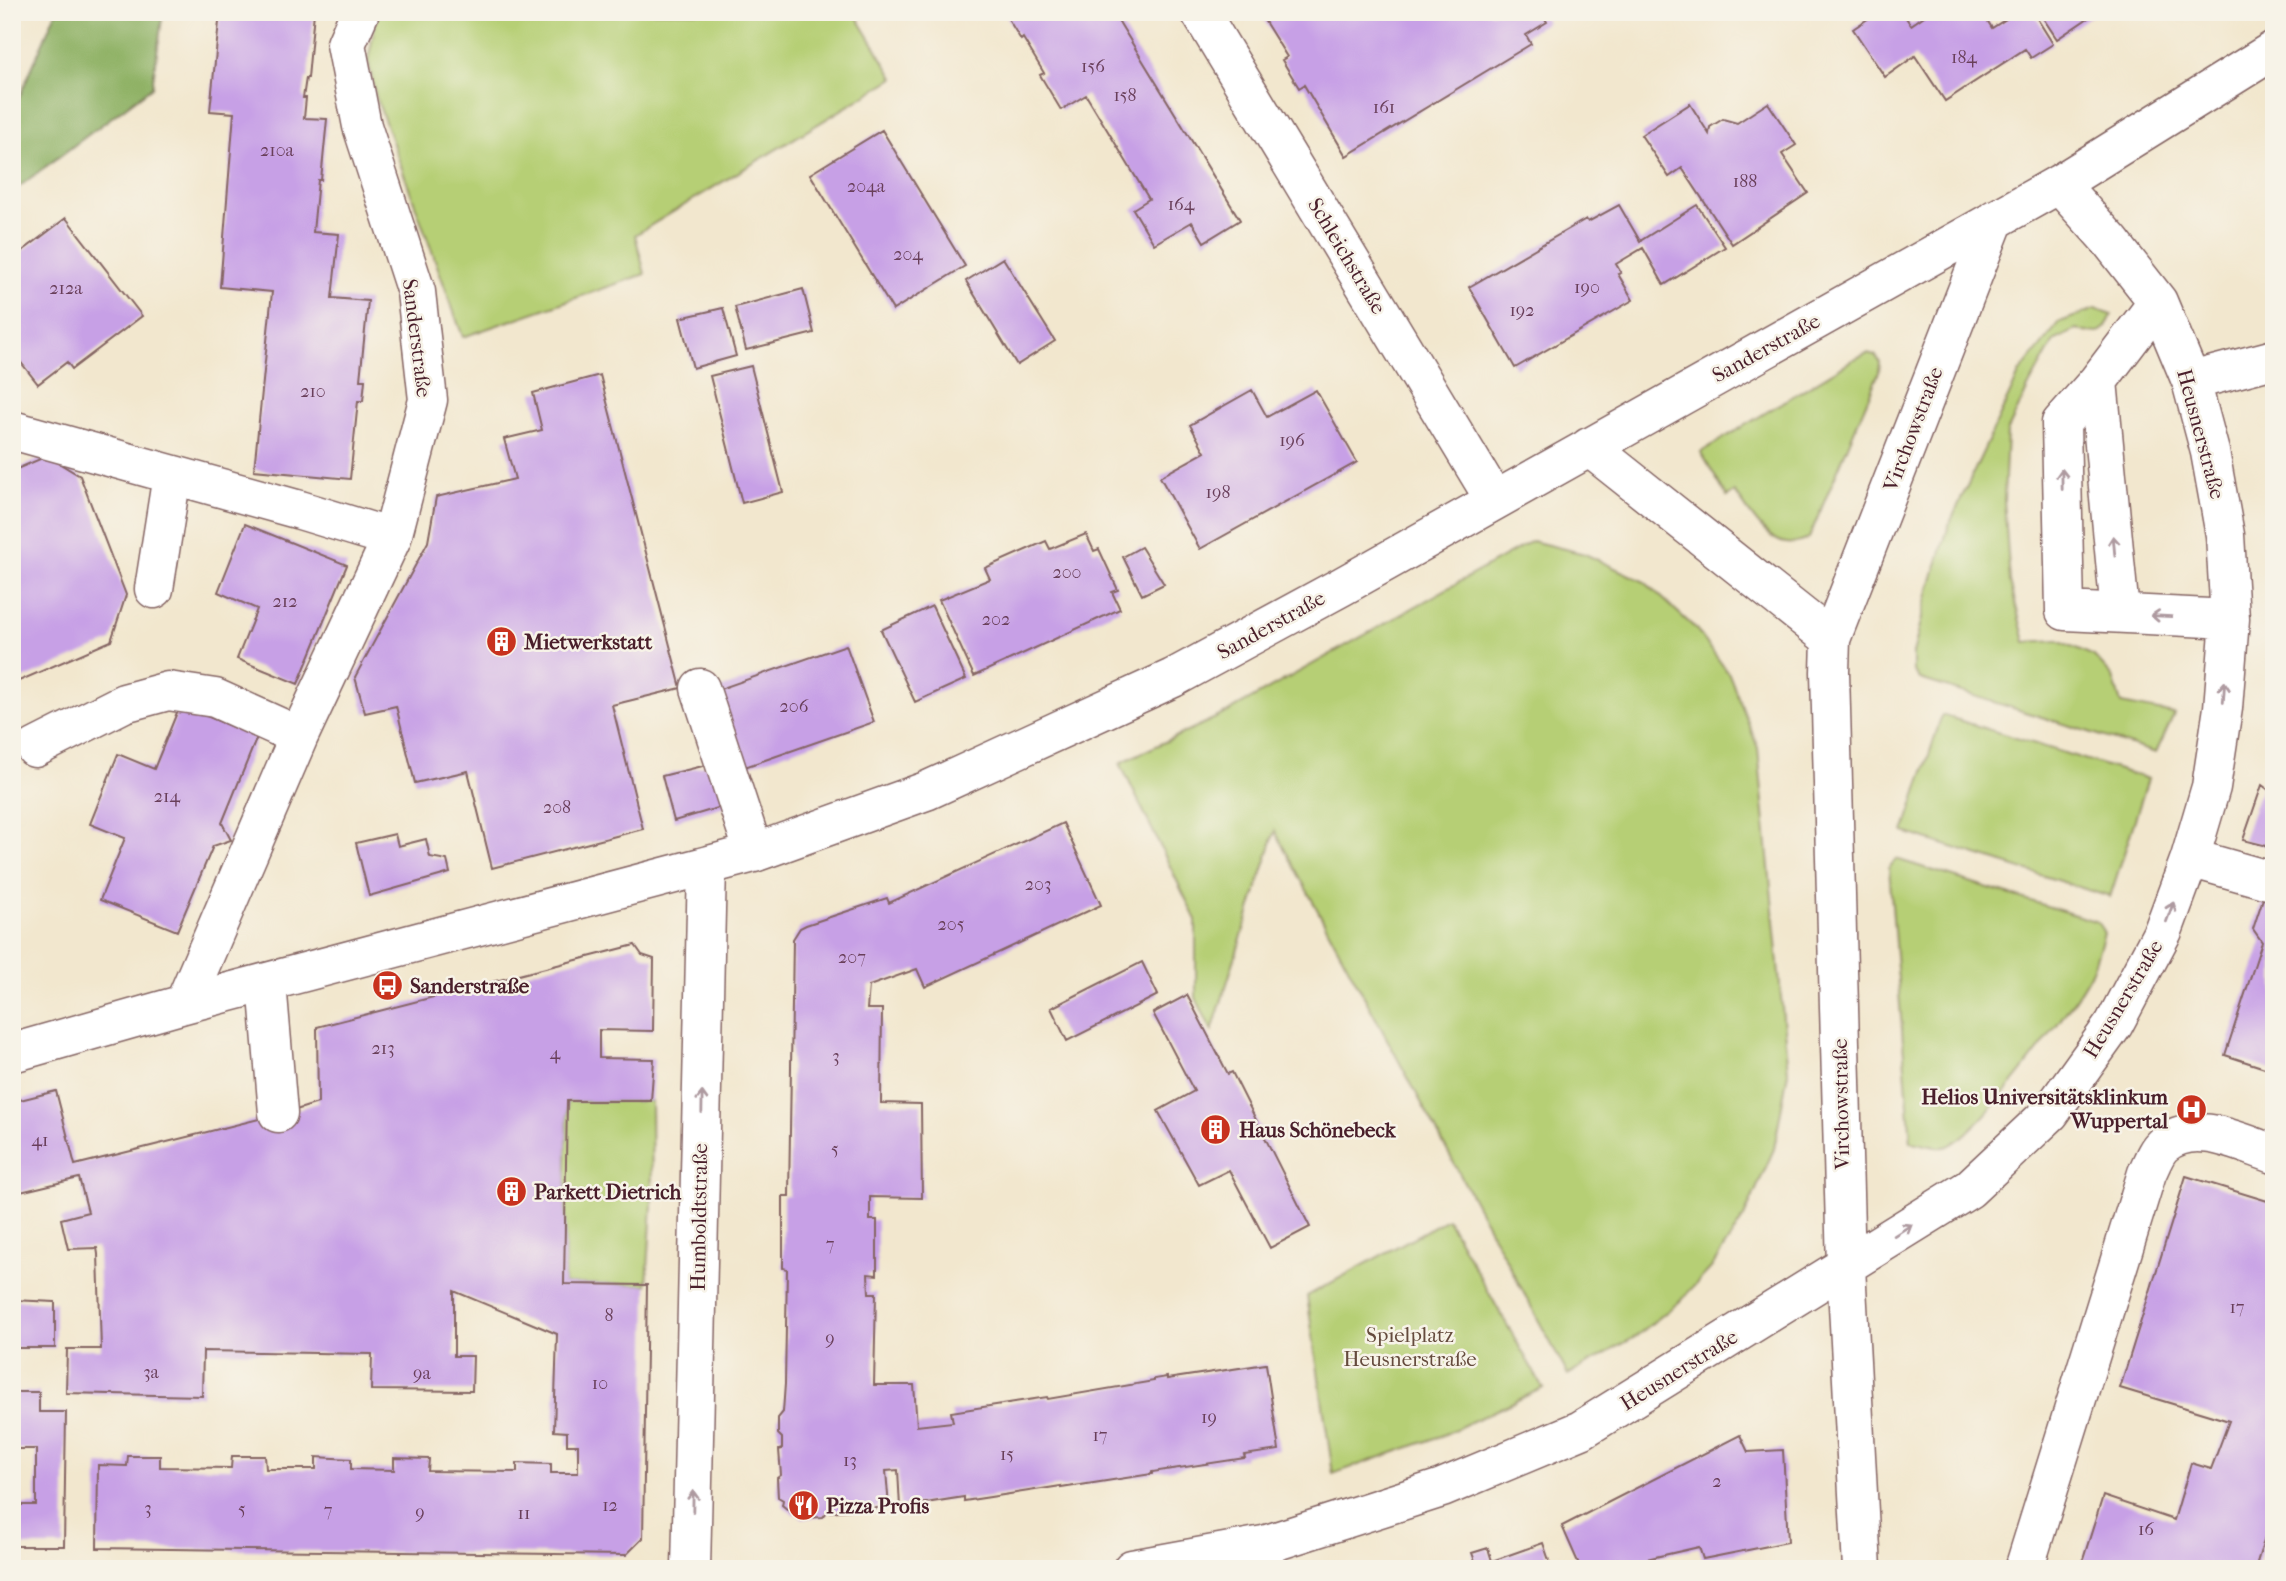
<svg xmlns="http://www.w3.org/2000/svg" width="2286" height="1581" font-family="'IM FELL French Canon',serif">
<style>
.green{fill:#b6cf74;stroke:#807750;stroke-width:2}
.forest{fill:#90b266;stroke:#6d6848;stroke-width:2}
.building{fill:#c7a0e6}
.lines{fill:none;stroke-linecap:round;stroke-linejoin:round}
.minor-casing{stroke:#856564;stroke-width:41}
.minor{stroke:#fff;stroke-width:38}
.oneway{stroke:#ae9aa0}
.labels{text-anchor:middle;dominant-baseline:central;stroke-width:5;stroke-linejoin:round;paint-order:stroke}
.number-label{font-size:18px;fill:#693f5a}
.street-label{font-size:21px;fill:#4a1f2b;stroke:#f7f3e8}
.poi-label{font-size:21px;font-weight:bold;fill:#4a1f2b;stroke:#f7f3e8;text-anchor:start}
.park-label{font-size:21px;fill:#654b3d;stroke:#f7f3e8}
</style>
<rect width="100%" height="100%" fill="#f7f3e8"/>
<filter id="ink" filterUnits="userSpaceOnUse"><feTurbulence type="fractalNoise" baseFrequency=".0143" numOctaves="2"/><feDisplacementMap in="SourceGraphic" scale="14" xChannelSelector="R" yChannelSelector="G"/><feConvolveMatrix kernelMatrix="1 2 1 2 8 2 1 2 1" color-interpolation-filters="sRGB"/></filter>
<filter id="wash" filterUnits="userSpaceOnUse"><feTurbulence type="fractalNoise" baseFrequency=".00686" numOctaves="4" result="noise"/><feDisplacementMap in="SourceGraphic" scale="28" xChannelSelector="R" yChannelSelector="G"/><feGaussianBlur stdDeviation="1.57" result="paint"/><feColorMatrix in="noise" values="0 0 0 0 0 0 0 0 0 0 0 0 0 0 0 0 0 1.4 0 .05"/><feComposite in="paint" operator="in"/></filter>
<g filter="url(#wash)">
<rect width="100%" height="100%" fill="#f2e7ce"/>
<path class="green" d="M378 12H854L894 78 635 235 645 274 463 337 376 97 368 60Z
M2095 309 2112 315 2106 327 2098 333 2075 330 2054 341 2029 386 2007 432 2004 500 2010 582 2025 642 2058 640 2094 656 2113 677 2121 704 2174 714 2156 753 1920 679 1913 670V653L1929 590 1949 525 2020 372 2060 322Z
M1867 353 1875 355 1880 362 1879 372 1809 538C1775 559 1752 516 1735 492L1727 497 1701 452 1854 359Z
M1532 541 1585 554 1645 582 1696 629 1729 674 1758 748 1788 1072 1774 1149 1744 1217 1711 1268 1679 1302 1635 1337 1568 1375 1275 831 1212 1031 1196 998V920L1120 763 1226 713Z
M1942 715 2148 779 2110 897 1904 832Z
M1896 859 2098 922 2104 933C2100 946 2096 961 2090 974 2072 1009 1981 1132 1948 1146 1939 1150 1921 1143 1911 1142L1889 868Z
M567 1101H651L652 1204 647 1285 564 1284Z
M1447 1219 1543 1388 1441 1436 1333 1474 1307 1296Z"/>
<path class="forest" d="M56 12H163L152 87 12 192V114Z"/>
<g id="blocks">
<path class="building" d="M220 12H314L308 78H306L303 98H306L304 118 327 119 321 180H318L313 232 339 234 332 298 368 301 360 380H365L363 401H358L350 479 254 470 272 292 220 287 234 113 210 111Z
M1004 12H1113L1240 220 1204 242 1192 222 1154 244 1133 209 1149 199 1086 95 1061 110 1040 75 1044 73 1023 38 1021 40Z
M1259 12H1541L1547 22 1526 35 1531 44 1346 156 1304 85 1299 88 1282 60 1287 57Z
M1878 12H1902L1911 25 1930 12H1982L1992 28 2017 12H2033L2053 44 2031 58 2025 49 1945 101 1915 56 1885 77 1853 29Z
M2039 12H2097L2057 39Z
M1768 103 1796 145 1782 154 1808 193 1732 244 1682 168 1669 177 1641 135 1690 104 1709 134 1710 127 1723 119 1737 123Z
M882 130 965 266 893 310 810 174Z
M1619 205 1640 241 1697 205 1725 247 1664 285 1643 248 1616 264 1621 273 1618 274 1633 300 1515 368 1469 287 1586 219 1588 222Z
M66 218 142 316 72 369 67 362 38 384 12 351V259Z
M1003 258 1055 341 1017 365 966 281Z
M803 289 814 333 746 350 735 307Z
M723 308 736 356 693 368 680 318Z
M751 366 783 492 742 503 710 376Z
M600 375 681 688 612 705 643 829 492 868 468 771 415 783 396 706 365 713 355 677 428 542 436 497 515 479 504 439 542 430 533 393Z
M1252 390 1267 417 1316 390 1357 462 1200 549 1160 477 1205 452 1190 425Z
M47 456 80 476 126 595 111 641 12 684V471Z
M245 524 347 565 298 684 237 659 257 609 218 592Z
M1086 534 1094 551 1099 549 1118 590 1112 592 1120 609 974 676 939 600 990 579 985 568 1046 541 1050 549Z
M1141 547 1164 584 1142 595 1123 557Z
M932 606 966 679 915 702 881 630Z
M846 645 874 722 742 768 714 691Z
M180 705 257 737 222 823 231 840 213 846 177 931 100 900 125 838 90 824 118 754 154 769Z
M715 763 728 805 674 821 662 776Z
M2262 785 2274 794V851L2263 845 2243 840Z
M1063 823 1101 905 925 987 917 969 869 986 867 1009H882L881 1103 921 1104 922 1198 870 1197V1220H877V1275L868 1274 869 1293H876L874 1385H914L917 1426 953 1422 951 1412 1047 1397 1048 1399 1154 1381V1379L1167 1377V1379L1266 1364 1279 1450 1244 1455 1245 1458 1152 1472V1474L1061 1488V1486L964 1501V1497L900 1507 898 1470 886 1471 889 1507 827 1512 823 1517 802 1518 798 1513 793 1514 782 1505 783 1500 778 1497 777 1478 781 1475 779 1450 782 1449V1438L778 1434V1418L783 1412 785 1384 787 1269 783 1268V1196H789L793 939 800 928 806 925 887 898 889 903Z
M395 834 398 846 426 839 430 857 447 860 450 873 369 896 356 843Z
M2274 865V1071L2225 1055 2262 942 2253 929Z
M635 945 642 955 654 959 653 1031 599 1030V1058L654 1059 651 1101H567L564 1284 647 1285 643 1538 626 1555 97 1548 98 1465 127 1466 128 1456H160V1467L231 1468 232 1456H265L266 1469H316V1457L351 1459V1469L394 1470V1458L429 1459 428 1471 517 1472V1463L551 1464V1473H578V1445H567V1432L554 1431 557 1334 454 1291V1356H473L472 1391 371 1390 372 1354 203 1351 202 1396 66 1393 67 1349H101L98 1254 97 1248 68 1249 61 1219 88 1212 79 1178 12 1194V1102L56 1091 75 1165 299 1109 318 1103 317 1027Z
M1142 962 1158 995 1067 1041 1051 1008Z
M1187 995 1228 1074 1232 1072 1310 1227 1270 1248 1229 1170 1199 1185 1158 1111 1194 1091 1153 1013Z
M2186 1176 2274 1203V1508L2255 1569H2080L2103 1496 2174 1520 2191 1463 2211 1469 2229 1421 2120 1388Z
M13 1300 55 1302V1348H12Z
M12 1392H39V1412H66L64 1546H12V1505H36V1449H12Z
M1740 1435 1748 1452 1783 1450 1788 1542 1703 1559 1699 1547 1620 1565 1617 1559 1581 1569 1562 1526Z
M1543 1543 1552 1569H1469L1477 1566 1472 1553 1488 1548 1492 1561Z"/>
</g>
</g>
<g filter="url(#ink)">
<use href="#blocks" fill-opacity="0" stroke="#856564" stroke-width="2"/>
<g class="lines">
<defs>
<path id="minor" d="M1200 12 1494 499
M2158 302 2098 381 2061 423 2065 611 2230 619
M2098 381 2120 613
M2191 381 2274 359
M12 430 300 510 392 538
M1589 447 1831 639
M154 589 172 475
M700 688 754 853
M35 748 124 703 168 691 215 698 299 736
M2190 858 2268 880
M267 983 278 1113
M184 1004 299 736 392 538 428 400 416 292 362 126 346 44 360 12
M12 1053 184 1004 754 853 926 791 1173 678 1341 587 2059 184 2274 50
M691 1569 707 866
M1132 1569 1264 1545 1442 1488 1581 1430 1969 1189 2050 1113 2114 1024 2163 931 2190 858 2211 787 2223 708 2230 619 2225 535 2210 452 2191 381 2158 302 2111 242 2059 184
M1862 1569 1846 1267 1830 672 1831 639 1995 219
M2024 1569 2147 1173C2151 1165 2156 1151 2163 1145 2194 1118 2241 1143 2274 1154"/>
</defs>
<use href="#minor" class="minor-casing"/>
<use href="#minor" class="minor"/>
</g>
<defs><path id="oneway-shaft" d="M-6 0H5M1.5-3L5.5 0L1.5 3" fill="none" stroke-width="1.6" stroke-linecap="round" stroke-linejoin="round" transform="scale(1.75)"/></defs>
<g class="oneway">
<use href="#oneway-shaft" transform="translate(2062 479) rotate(-91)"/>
<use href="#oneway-shaft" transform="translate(2114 546) rotate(-95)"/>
<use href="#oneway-shaft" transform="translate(2161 616) rotate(-177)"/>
<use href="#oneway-shaft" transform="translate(2224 692) rotate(-86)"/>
<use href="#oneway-shaft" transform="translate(2170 912) rotate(-70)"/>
<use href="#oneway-shaft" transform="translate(702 1102) rotate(-89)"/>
<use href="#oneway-shaft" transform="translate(1903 1230) rotate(-32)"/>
<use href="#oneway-shaft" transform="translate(693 1501) rotate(-89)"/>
</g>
</g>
<defs>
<symbol id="building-disc" viewBox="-11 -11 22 22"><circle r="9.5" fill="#c8321e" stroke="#f7f3e8"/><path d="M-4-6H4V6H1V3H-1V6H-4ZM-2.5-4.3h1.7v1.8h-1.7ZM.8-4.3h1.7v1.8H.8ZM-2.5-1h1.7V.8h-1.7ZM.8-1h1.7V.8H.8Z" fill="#fff"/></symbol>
<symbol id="bus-disc" viewBox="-11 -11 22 22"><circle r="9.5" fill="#c8321e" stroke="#f7f3e8"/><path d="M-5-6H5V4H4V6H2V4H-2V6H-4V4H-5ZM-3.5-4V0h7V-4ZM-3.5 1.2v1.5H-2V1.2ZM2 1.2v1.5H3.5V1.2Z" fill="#fff"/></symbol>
<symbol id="hospital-disc" viewBox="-11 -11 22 22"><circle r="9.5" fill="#c8321e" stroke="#f7f3e8"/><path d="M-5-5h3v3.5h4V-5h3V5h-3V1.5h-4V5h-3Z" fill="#fff"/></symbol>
<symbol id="restaurant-disc" viewBox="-11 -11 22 22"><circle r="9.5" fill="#c8321e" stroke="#f7f3e8"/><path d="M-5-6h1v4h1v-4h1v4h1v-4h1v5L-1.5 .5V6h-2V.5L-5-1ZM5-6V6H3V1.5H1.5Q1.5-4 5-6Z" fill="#fff"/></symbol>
</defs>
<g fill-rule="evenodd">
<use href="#building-disc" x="484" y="624" width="35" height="35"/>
<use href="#bus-disc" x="370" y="968" width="35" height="35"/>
<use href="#hospital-disc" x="2174" y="1092" width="35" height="35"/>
<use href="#building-disc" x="1198" y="1112" width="35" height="35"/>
<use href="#building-disc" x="494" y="1174" width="35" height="35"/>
<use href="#restaurant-disc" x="786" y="1488" width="35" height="35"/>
</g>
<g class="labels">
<g class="number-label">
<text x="1964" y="57">184</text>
<text x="1093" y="66">156</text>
<text x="1125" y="95">158</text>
<text x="1384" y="107">161</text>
<text x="277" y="150">210a</text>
<text x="1745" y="181">188</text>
<text x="866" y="186">204a</text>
<text x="1181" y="204">164</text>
<text x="908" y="254">204</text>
<text x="1587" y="287">190</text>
<text x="66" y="288">212a</text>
<text x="1522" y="310">192</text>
<text x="313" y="391">210</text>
<text x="1292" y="440">196</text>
<text x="1218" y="492">198</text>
<text x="1067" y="572">200</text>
<text x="285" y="601">212</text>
<text x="996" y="619">202</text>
<text x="794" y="706">206</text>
<text x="167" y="796">214</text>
<text x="557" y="807">208</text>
<text x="1038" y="884">203</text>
<text x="951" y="924">205</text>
<text x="852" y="957">207</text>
<text x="383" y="1048">213</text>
<text x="555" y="1053">4</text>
<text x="836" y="1056">3</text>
<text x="40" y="1140">41</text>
<text x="835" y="1149">5</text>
<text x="830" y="1244">7</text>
<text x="2237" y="1307">17</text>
<text x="609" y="1315">8</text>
<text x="830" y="1338">9</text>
<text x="151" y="1372">3a</text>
<text x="422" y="1373">9a</text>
<text x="600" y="1383">10</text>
<text x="1209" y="1417">19</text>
<text x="1100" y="1435">17</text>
<text x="1007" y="1454">15</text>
<text x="850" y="1460">13</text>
<text x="1717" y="1481">2</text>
<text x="610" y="1505">12</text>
<text x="148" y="1508">3</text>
<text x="242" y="1509">5</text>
<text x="328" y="1510">7</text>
<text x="420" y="1512">9</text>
<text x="524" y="1513">11</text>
<text x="2146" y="1529">16</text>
</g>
<g class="street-label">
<text transform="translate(1347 256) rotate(59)">Schleichstraße</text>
<text transform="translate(417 338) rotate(83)">Sanderstraße</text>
<text transform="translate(1766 348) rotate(-29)">Sanderstraße</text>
<text transform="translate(1913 429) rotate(-69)">Virchowstraße</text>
<text transform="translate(2201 434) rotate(75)">Heusnerstraße</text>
<text transform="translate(1271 625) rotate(-29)">Sanderstraße</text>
<text transform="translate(2123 999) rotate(-59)">Heusnerstraße</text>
<text transform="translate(1841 1104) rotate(-91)">Virchowstraße</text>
<text transform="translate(699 1217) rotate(-89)">Humboldtstraße</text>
<text transform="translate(1679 1370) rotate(-32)">Heusnerstraße</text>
</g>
<g class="poi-label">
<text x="524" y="642">Mietwerkstatt</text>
<text x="410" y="986">Sanderstraße</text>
<text x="2168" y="1097" text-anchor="end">Helios Universitätsklinkum<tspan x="2168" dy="24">Wuppertal</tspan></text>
<text x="1239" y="1130">Haus Schönebeck</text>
<text x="534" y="1192">Parkett Dietrich</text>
<text x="826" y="1506">Pizza Profis</text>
</g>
<g class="park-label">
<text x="1410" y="1335">Spielplatz<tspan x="1410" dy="24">Heusnerstraße</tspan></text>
</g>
</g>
<rect width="2286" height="1581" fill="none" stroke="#f7f3e8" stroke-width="42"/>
</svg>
